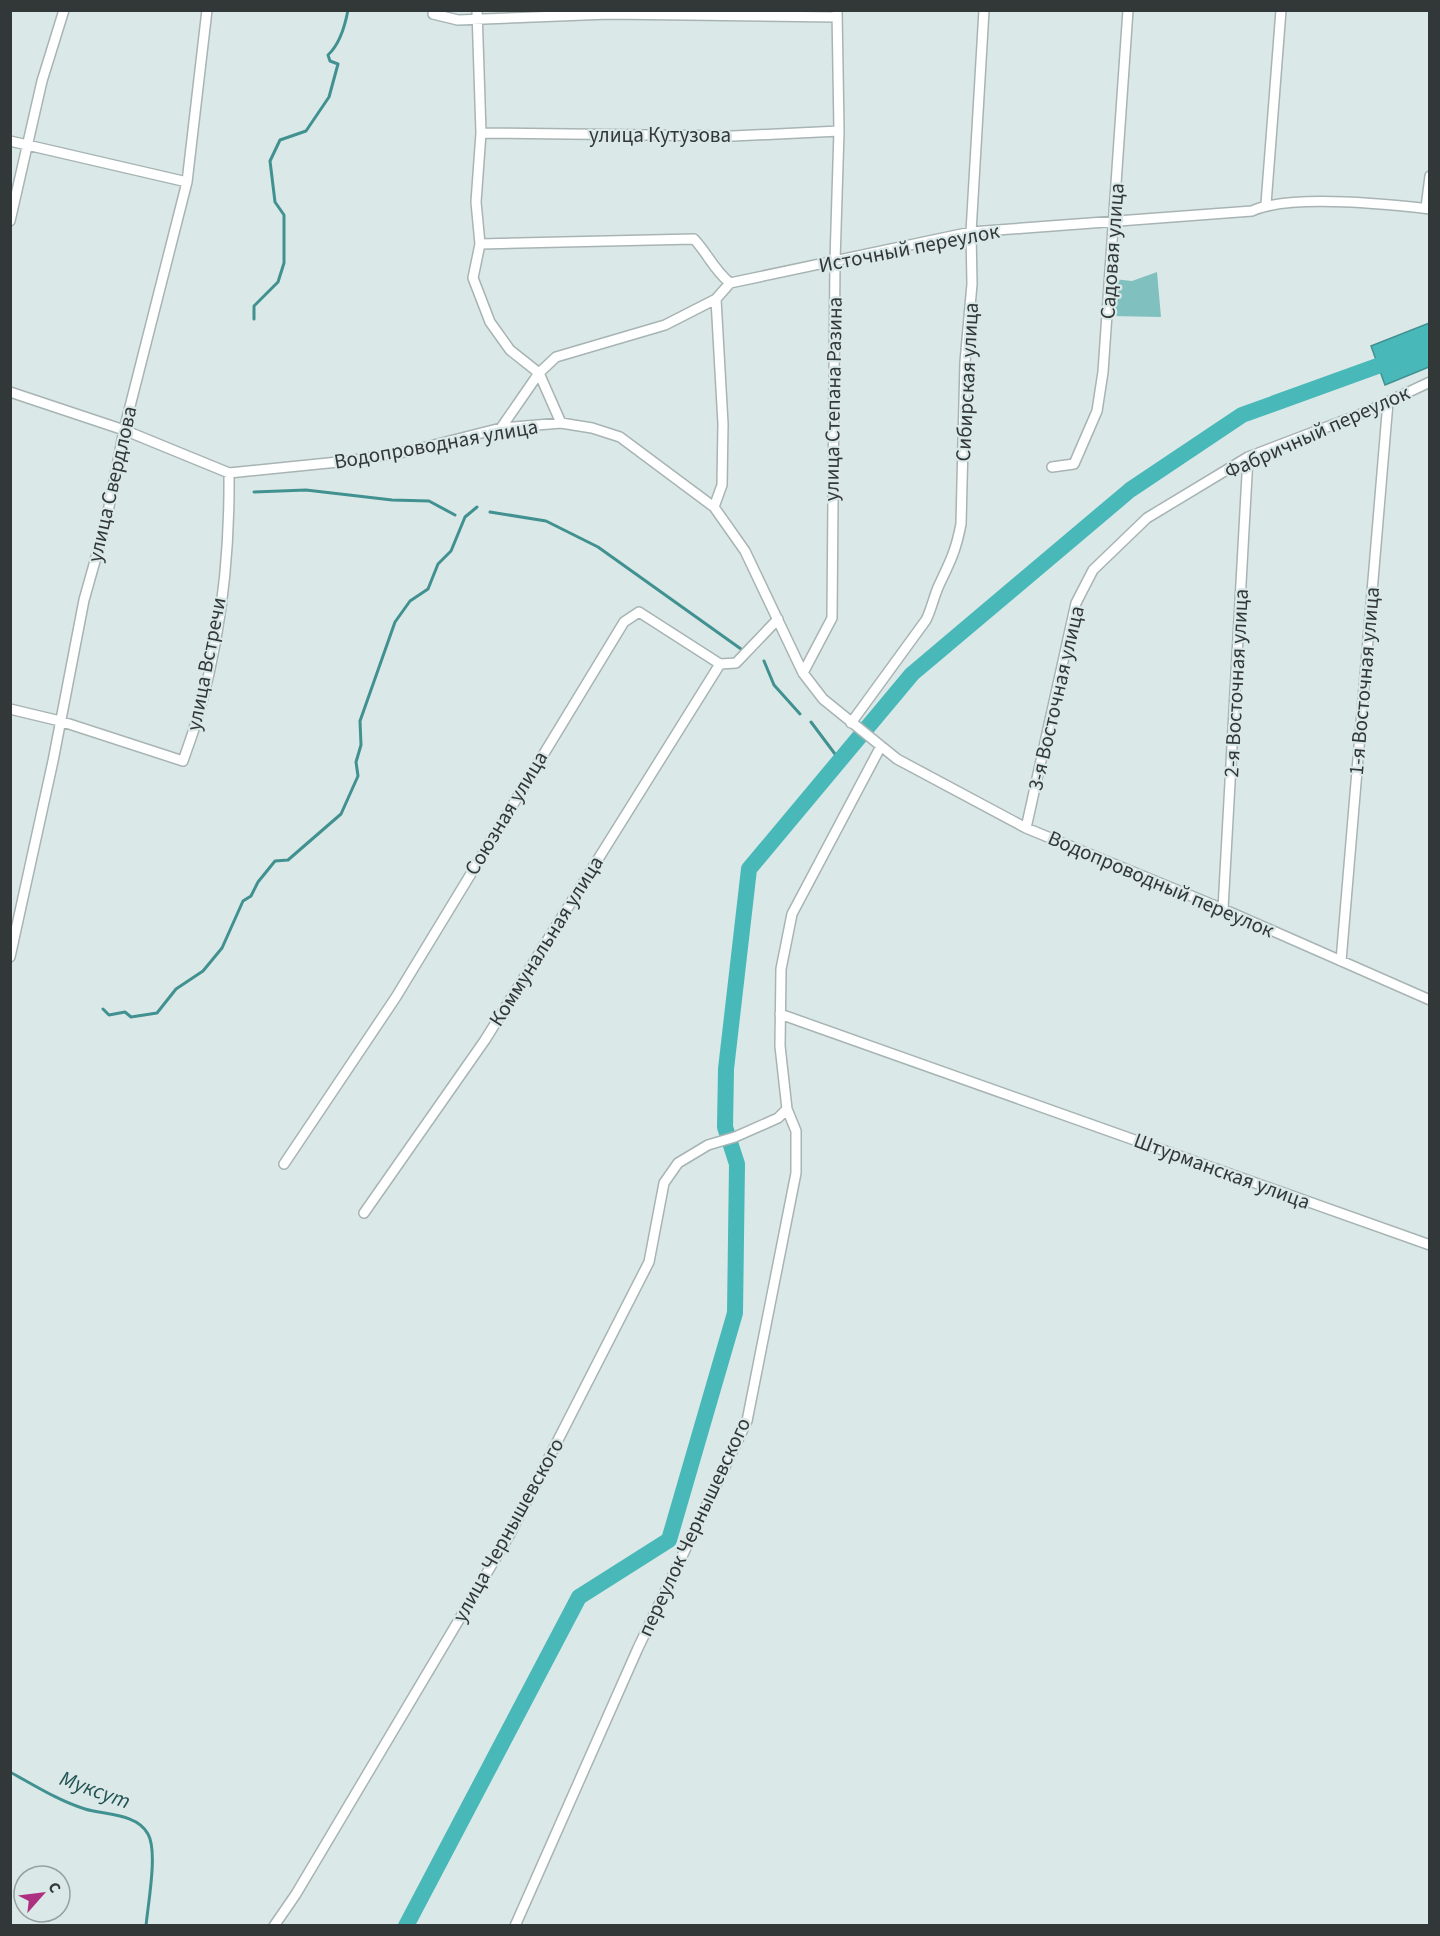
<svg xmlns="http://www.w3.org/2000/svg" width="1440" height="1936" font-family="'Source Sans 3',sans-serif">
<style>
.green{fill:#80c1c0}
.water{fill:#48b8b8;stroke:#419191;stroke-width:1.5}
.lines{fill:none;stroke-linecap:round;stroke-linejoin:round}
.stream{stroke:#419191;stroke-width:3}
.river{stroke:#48b8b8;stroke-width:16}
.minor-casing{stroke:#a8b4b4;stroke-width:12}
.minor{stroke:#fff;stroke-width:9}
.labels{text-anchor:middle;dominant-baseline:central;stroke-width:4.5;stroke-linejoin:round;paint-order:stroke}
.street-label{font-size:21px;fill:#323737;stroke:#dbe8e8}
.water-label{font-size:22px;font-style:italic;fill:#225353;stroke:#dbe8e8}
</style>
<rect width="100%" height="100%" fill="#dbe8e8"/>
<path class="green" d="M1157 272 1161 317 1111 316 1114 279 1132 281Z"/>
<path class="water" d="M1429 323V367L1385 385 1371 346Z"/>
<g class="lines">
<path class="stream" d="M254 319V306L278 282 284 263V215L275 202 270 161 280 140 306 131 329 97 338 64 330 61 328 55C340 44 345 26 348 10
M254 492 306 490 392 500 429 501 455 515
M490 512 546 521 598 547 741 649
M764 661 774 685 800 714
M811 722 838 758
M103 1009 109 1015 125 1012 131 1017 157 1013 176 989 203 971 222 948 243 901 251 896 258 882 275 861 288 860 341 814 358 776 356 762 361 745 360 721 395 622 410 601 428 589 438 564 451 551 465 517 477 507
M10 1772C34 1785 59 1801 85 1809 104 1815 137 1813 148 1834 158 1852 148 1903 146 1926"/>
<path class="river" d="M406 1926 579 1597 669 1540 735 1313 737 1164 725 1127 726 1069 749 869 912 674 1130 490 1242 415 1430 347"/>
<defs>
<path id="minor" d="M477 10 481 133 476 202 480 244 473 278 490 322 510 350 539 373 561 423
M433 14 458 20 609 14 837 17
M481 133 733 136 839 131
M10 141 187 182
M1266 204 1281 10
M1426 208 1430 176
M10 221 42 81 64 10
M480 244 694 239C708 254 714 270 730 283L971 232 1252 211C1289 194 1387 204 1430 209
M10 392 124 430 229 473 348 461 410 451 501 428 561 423 592 428 620 437 714 507 745 551 803 673 823 699 897 759 1026 828 1223 909 1430 1000
M501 428 539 373 556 357 665 325 716 299 730 283
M1052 467 1074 464 1097 411 1103 372 1128 10
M714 507 722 485 723 424 716 299
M803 673 832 618 835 261 839 131 837 10
M10 709 60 721 183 761C217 670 230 569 229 473
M851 723 926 620C932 608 934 595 940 583 951 560 956 550 961 524L965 362 972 284 971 232 984 10
M1026 828 1076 603 1093 570 1147 518 1248 457 1366 412 1430 382
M1223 909 1248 457
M10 957 53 761 84 600 106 522 124 430 187 182 207 10
M1341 961 1388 402
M780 1014 1430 1245
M284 1164 396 997 624 622 639 612 720 664 736 663 778 619
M364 1213 485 1040 720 664
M274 1926 296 1894 510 1534 649 1262 664 1183 678 1163 708 1145 735 1137 778 1118 787 1109 780 1046 781 969 792 914 881 746
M515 1926 638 1648 747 1421 796 1173V1131L787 1109"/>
</defs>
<use href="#minor" class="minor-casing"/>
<use href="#minor" class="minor"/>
</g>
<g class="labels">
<g class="street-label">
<text x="660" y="135">улица Кутузова</text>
<text transform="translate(909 248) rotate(-11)">Источный переулок</text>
<text transform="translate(1112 251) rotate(-86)">Садовая улица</text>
<text transform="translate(967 382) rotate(-87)">Сибирская улица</text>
<text transform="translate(833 399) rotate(-89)">улица Степана Разина</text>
<text transform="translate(1317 432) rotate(-24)">Фабричный переулок</text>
<text transform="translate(436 444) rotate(-10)">Водопроводная улица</text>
<text transform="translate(112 484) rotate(-77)">улица Свердлова</text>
<text transform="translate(206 664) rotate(-79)">улица Встречи</text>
<text transform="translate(1364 681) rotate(-85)">1-я Восточная улица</text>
<text transform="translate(1236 683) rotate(-87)">2-я Восточная улица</text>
<text transform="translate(1056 698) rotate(-77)">3-я Восточная улица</text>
<text transform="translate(506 813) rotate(-59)">Союзная улица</text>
<text transform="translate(1161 884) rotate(23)">Водопроводный переулок</text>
<text transform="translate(546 941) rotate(-58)">Коммунальная улица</text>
<text transform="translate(1222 1171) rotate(20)">Штурманская улица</text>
<text transform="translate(694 1527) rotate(-65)">переулок Чернышевского</text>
<text transform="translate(508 1530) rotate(-61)">улица Чернышевского</text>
</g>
<g class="water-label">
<text transform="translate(95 1790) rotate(20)">Муксут</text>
</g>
</g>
<rect width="1440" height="1936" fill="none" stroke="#323737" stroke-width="24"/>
<g transform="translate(42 1894) rotate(62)"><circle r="28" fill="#dbe8e8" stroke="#97a1a1" stroke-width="1.5"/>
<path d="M0-4.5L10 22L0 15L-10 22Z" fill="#ac2f80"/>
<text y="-9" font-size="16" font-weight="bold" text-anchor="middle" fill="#323737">С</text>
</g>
</svg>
